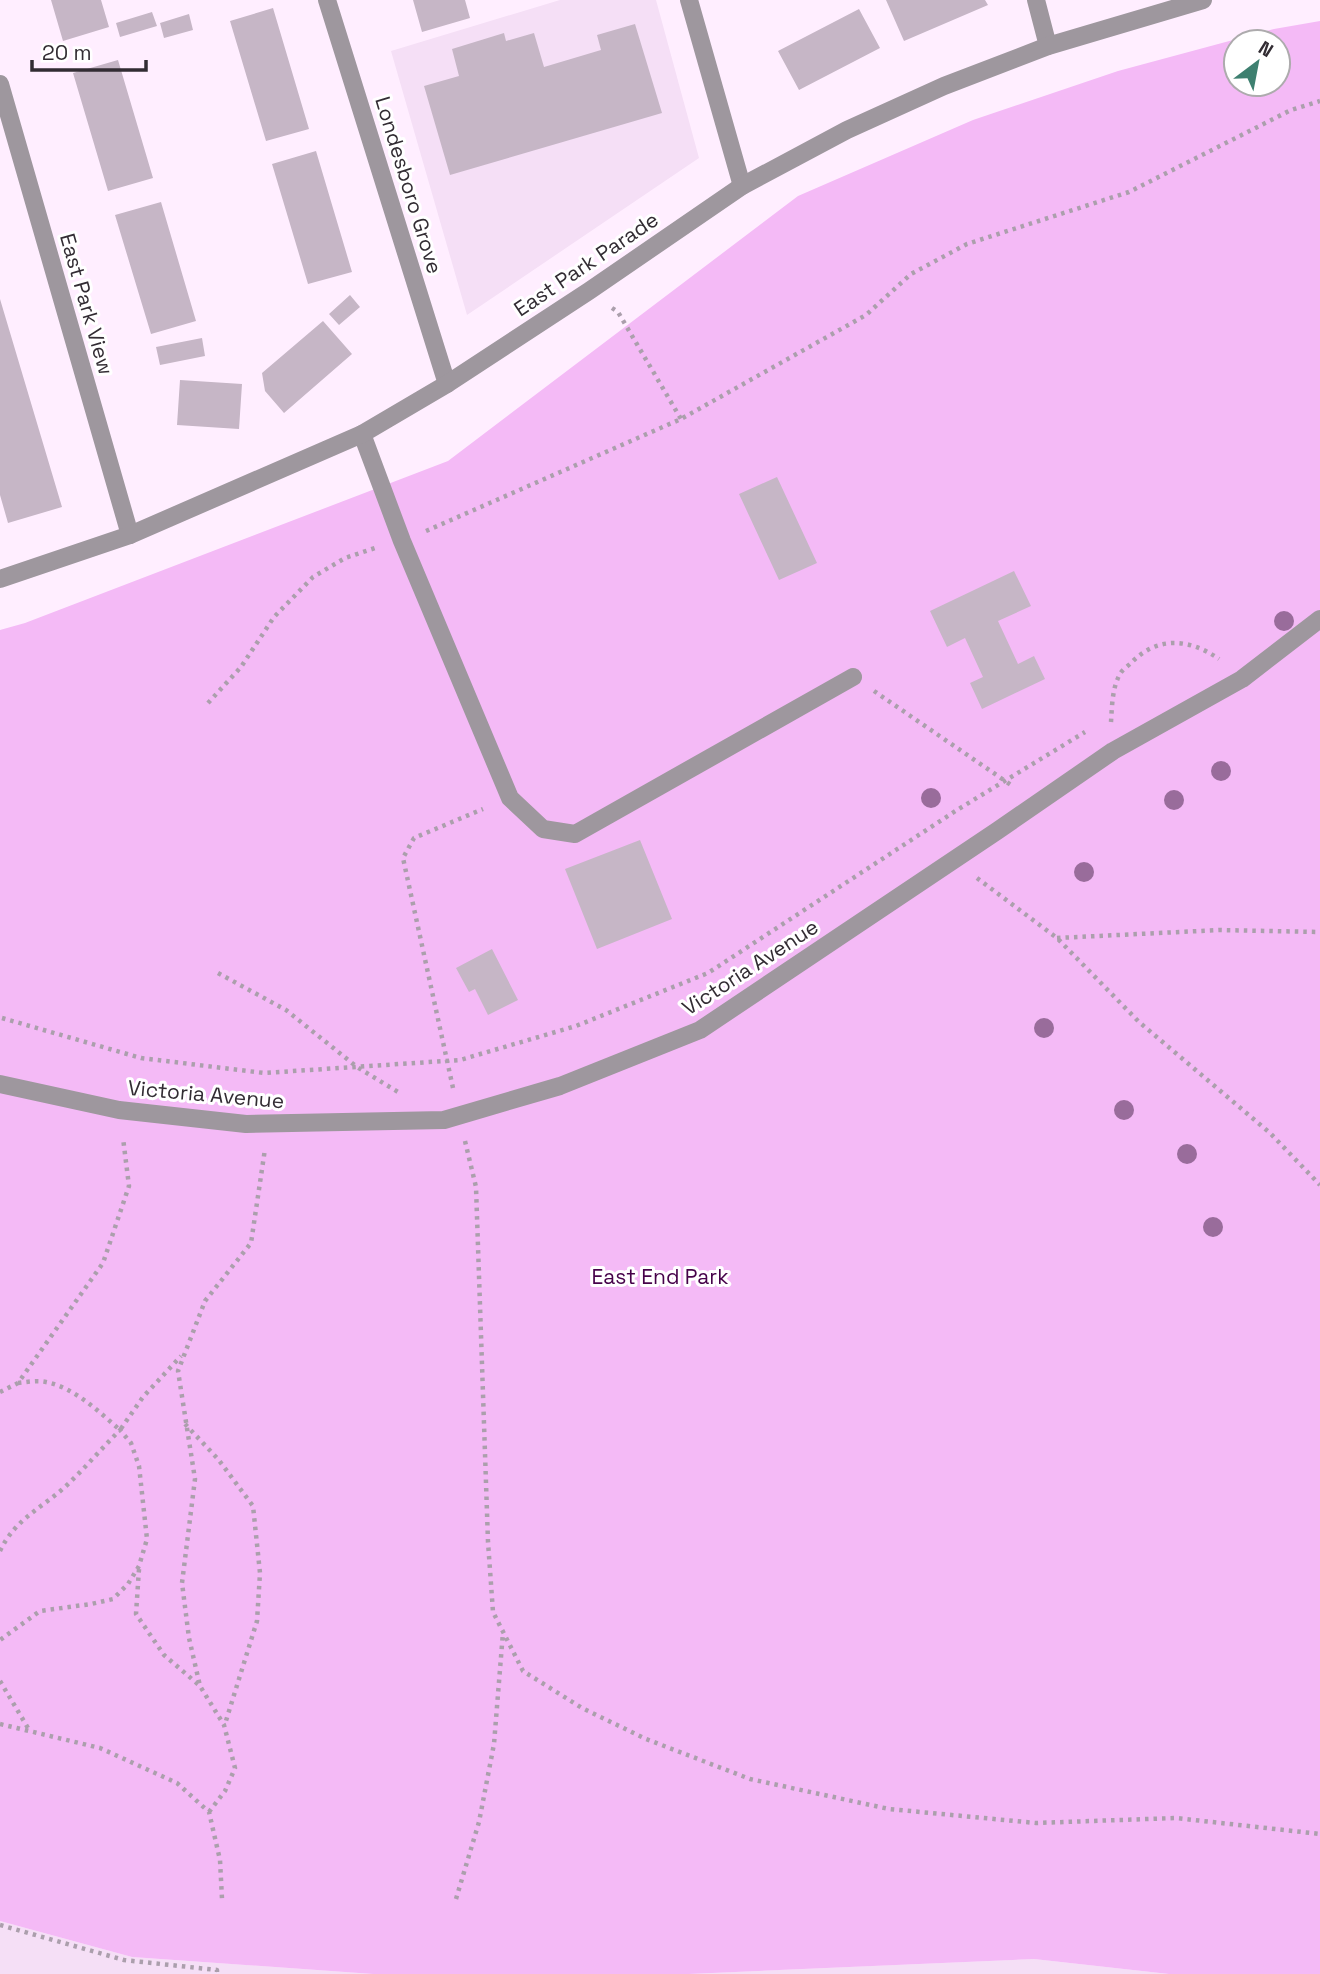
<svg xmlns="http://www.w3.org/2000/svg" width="1320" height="1974" font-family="'Space Grotesk',sans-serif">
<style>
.built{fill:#f5dff6}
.green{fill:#f4baf6;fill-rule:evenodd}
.building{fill:#c6b6c6}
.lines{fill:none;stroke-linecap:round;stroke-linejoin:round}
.path{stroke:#ab9fac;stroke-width:4.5;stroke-dasharray:3.5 5;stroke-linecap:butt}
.pedestrian{stroke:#9e979e;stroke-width:18}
.minor{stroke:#9e979e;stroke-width:18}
.tertiary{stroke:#9e979e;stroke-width:18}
.tree{fill:#996c9b}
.labels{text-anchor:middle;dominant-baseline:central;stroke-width:6;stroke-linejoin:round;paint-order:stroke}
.street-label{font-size:21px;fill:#322c33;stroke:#fff}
.park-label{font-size:21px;fill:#46024a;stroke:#fff}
</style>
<rect width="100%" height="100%" fill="#fef"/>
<path class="built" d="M560 0H656L699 158 467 315 391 51Z
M0 1921 132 1957 373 1974H0Z
M1034 1959 1169 1974H689Z"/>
<path class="green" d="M1320 21V1974H1169L1034 1959 689 1974H373L132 1957 0 1921V630L25 623 448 461 798 196 973 120 1118 71 1274 29ZM1236 42H1278V84H1236Z"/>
<path class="building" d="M51 0H101L109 27 63 41Z
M413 0H465L470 18 422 32Z
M886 0H985L988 5 904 41Z
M273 8 309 129 266 141 230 21Z
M859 9 880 48 799 90 778 51Z
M152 12 157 26 120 37 116 23Z
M189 14 193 30 164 38 160 23Z
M635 24 662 113 450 175 424 86 459 76 452 49 504 33 506 41 534 33 544 67 601 50 597 35Z
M118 60 153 178 108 191 73 73Z
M316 151 352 272 308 284 272 164Z
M161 202 196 321 151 334 115 215Z
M350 295 360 307 339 325 329 314Z
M0 299 62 507 8 523 0 495Z
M323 321 352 354 284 413 265 391 262 373Z
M202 338 205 356 160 365 156 347Z
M180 380 242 384 239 429 177 425Z
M777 477 817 563 779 580 739 494Z
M1014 571 1031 606 998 621 1018 664 1034 656 1045 679 982 709 970 683 983 677 965 638 947 647 930 611Z
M640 840 672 919 597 949 565 869Z
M492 949 518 1000 488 1015 475 989 469 992 456 968Z"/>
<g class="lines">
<path class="path" d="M612 308 618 312 681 419
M426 531 681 419 866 315 911 274 967 244 1129 192 1291 110 1320 101
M874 691 1014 787
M208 703 241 667 274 617 313 577 345 558 375 548
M1111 722C1112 707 1112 688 1120 674 1122 670 1128 666 1131 663 1157 636 1189 638 1219 659
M977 878 1057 938 1139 1022 1270 1133 1320 1185
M1057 938 1220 930 1320 932
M218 973 286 1010 357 1067 398 1092
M2 1018 141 1058 264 1073 460 1060 576 1026 708 973 957 810 1085 732
M453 1088 403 858 414 838 483 809
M465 1141 476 1187 488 1542 493 1612 523 1671 582 1708 646 1739 750 1779 889 1809 1036 1823 1176 1818 1320 1834
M18 1383C27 1382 37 1380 46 1382 75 1388 98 1411 120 1430L143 1397 181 1356
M0 1392 18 1383 103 1263 129 1186 123 1138
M185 1424 218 1459 253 1506 260 1573 257 1621 225 1724
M0 1551C15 1519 42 1508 66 1486 85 1468 102 1448 120 1430L131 1443 139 1466 147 1539 139 1566 128 1584 113 1599 91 1604 40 1611 0 1640
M139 1569 136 1614 164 1655 200 1686
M0 1681 28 1728
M0 1724 100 1748 177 1783 209 1812 220 1860 222 1899
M209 1812 225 1791 235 1768 224 1725 200 1686 189 1638 182 1583 195 1479 178 1371 205 1301 251 1243 265 1149
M456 1899 479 1822 494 1744 503 1632
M0 1925 124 1960 217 1970V1974"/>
<path class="pedestrian" d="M0 1084 119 1110 246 1124 444 1120 560 1086 700 1030 997 831 1113 751 1242 679 1320 619"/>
<path class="minor" d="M327 0 447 384
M689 0 742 186
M1036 0 1048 46
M0 84 130 535
M362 434 402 541 510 798 543 829 575 834 853 677"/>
<path class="tertiary" d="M0 579 130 535 362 434 447 384 589 291 742 186 847 130 944 86 1048 46 1203 0"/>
</g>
<g class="tree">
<circle cx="1284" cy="621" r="10"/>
<circle cx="1221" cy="771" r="10"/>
<circle cx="931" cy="798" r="10"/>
<circle cx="1174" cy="800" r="10"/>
<circle cx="1084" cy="872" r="10"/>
<circle cx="1044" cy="1028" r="10"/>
<circle cx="1124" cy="1110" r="10"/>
<circle cx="1187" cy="1154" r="10"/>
<circle cx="1213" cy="1227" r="10"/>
</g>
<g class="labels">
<g class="street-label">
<text transform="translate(409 185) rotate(73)">Londesboro Grove</text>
<text transform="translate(586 264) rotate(-34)">East Park Parade</text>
<text transform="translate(87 304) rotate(74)">East Park View</text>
<text transform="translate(750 967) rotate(-33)">Victoria Avenue</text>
<text transform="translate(206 1094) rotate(5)">Victoria Avenue</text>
</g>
<g class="park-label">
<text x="660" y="1276">East End Park</text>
</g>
</g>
<g transform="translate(1257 63) rotate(32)"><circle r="33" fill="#ffffff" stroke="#adabad" stroke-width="2"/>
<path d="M0-5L12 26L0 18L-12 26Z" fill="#3e8070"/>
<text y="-10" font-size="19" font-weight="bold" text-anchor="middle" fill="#322c33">N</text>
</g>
<path d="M32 60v10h114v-10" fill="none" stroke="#322c33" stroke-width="3.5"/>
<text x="42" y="60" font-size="21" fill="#322c33" stroke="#ffffff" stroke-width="5" paint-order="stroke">20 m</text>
</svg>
